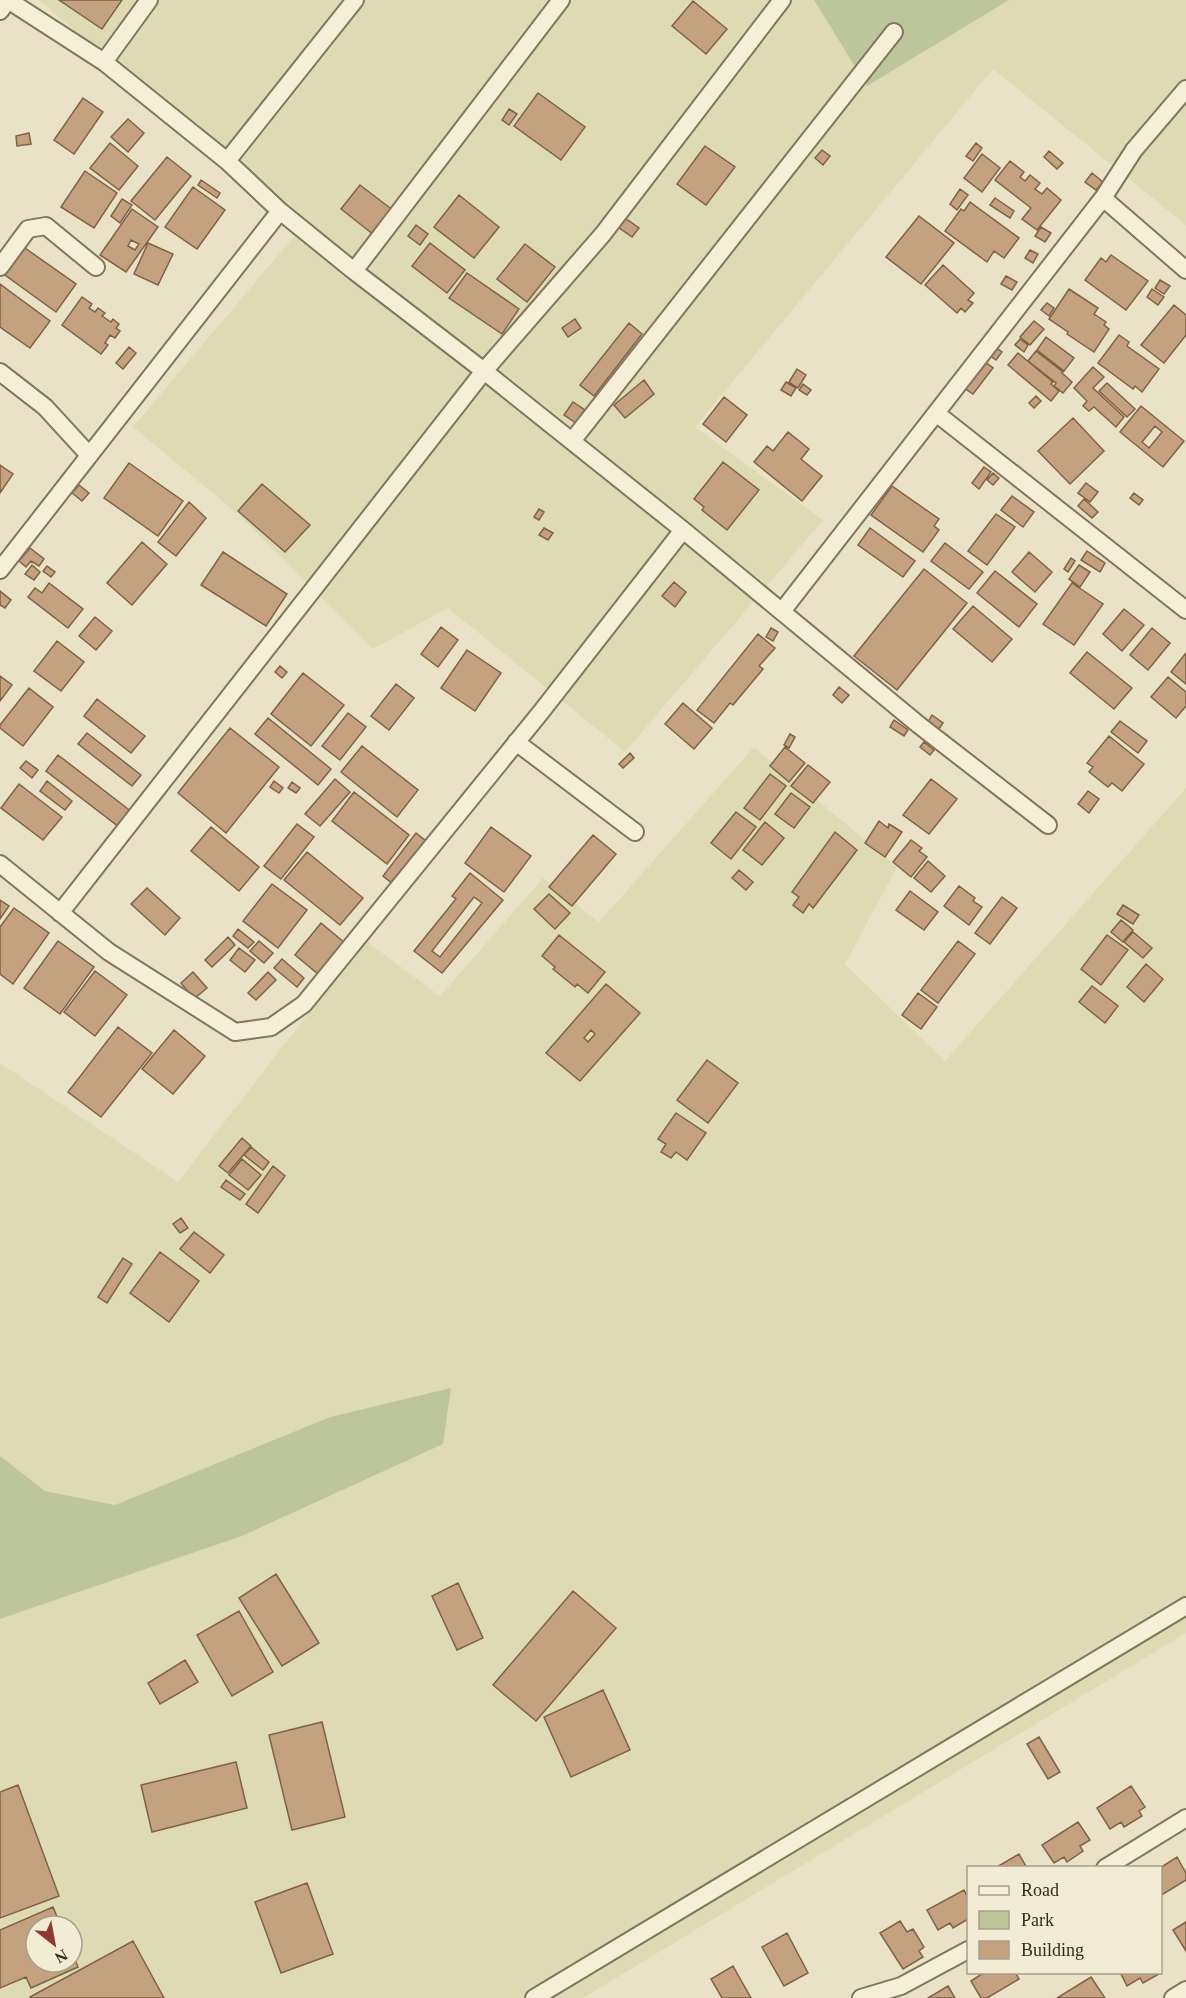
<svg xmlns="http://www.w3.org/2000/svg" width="1186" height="1998" font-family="'Times New Roman',serif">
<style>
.farmland{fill:#dedbb4;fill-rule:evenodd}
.green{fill:#bdc69b}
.building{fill:#c4a280;stroke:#7f6246;stroke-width:1.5;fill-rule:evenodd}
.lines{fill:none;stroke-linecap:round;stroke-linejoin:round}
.minor-casing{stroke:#83755e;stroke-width:20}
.minor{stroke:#f5efd8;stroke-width:16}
</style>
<rect width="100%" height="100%" fill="#e9e2c6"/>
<path class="farmland" d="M39 0H1186V225L993 69 695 427 823 520 625 752 448 608 373 649 237 513 133 427 306 222 227 161Z
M754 747 897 867 845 964 945 1061 1186 788V1633L583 1998H0V1619L242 1536 442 1444 330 1417 115 1505 45 1491 0 1456V1063L178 1182 365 940 440 996 543 878 599 922ZM36 1926H72V1962H36Z"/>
<path class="green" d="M814 0H1009L867 86Z
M451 1388 443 1444 242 1536 0 1619V1456L45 1491 115 1505 330 1417Z"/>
<path class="building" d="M59 0H122L102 29Z
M693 1 727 29 706 54 672 26Z
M538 93 585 127 561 160 514 126Z
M83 98 103 112 74 154 54 140Z
M509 109 517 114 509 125 502 120Z
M128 119 144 133 128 152 111 137Z
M29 133 31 144 17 146 16 136Z
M110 143 138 166 119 190 90 168Z
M976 143 982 148 973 161 966 156Z
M705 146 735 167 706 205 677 184Z
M822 150 830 156 823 165 815 158Z
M1049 151 1063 163 1057 169 1044 157Z
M982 154 1000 168 982 192 964 178Z
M167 157 191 176 155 220 131 201Z
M1010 161 1024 172 1020 177 1025 181 1030 175 1040 183 1035 189 1042 194 1047 188 1061 200 1037 230 1022 219 1031 208 995 180Z
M85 171 117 193 94 228 61 207Z
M1092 173 1103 182 1096 190 1085 182Z
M201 180 220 193 217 198 198 185Z
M360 185 394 211 374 235 341 209Z
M193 187 225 210 197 249 165 227Z
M960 189 968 195 957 210 950 204Z
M459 195 499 227 474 258 434 227Z
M995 198 1014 211 1010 218 990 205Z
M122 199 132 205 120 223 111 216Z
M970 202 1019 238 1004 258 994 251 987 262 945 231 961 209 964 211Z
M132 209 158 227 126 272 100 255ZM131 240 139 244 135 250 128 246Z
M919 216 954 243 921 284 886 257Z
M625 218 639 228 632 237 618 227Z
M416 225 428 234 420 245 408 236Z
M1041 227 1051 233 1045 242 1035 236Z
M148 243 173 254 158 285 134 274Z
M430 243 465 270 447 293 412 266Z
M525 244 555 267 527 302 497 279Z
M25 248 76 284 56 312 5 275Z
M1030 250 1038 254 1033 263 1025 258Z
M1111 255 1148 281 1126 310 1085 280 1101 258 1106 262Z
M943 265 974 293 968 300 973 303 965 312 961 308 957 313 925 285Z
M467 273 519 309 502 334 449 298Z
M1006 276 1017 282 1012 290 1001 284Z
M1160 280 1170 286 1164 294 1155 288Z
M0 284 50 321 30 348 0 327Z
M1069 289 1098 308 1094 314 1106 322 1104 325 1109 329 1094 352 1067 334 1068 332 1049 319Z
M1152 289 1164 297 1158 305 1147 297Z
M82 297 92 304 89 308 95 312 98 308 105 313 102 316 111 322 113 319 119 324 116 328 120 331 115 338 110 335 105 343 108 345 101 354 62 325Z
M1047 303 1054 308 1049 316 1041 310Z
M1174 305 1186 315V335L1164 363 1141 345Z
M575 319 581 328 568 337 562 328Z
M1034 321 1044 329 1030 345 1020 337Z
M629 323 642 334 594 396 580 385Z
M1119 335 1129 342 1127 346 1159 369 1142 392 1135 386 1133 389 1098 363Z
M1046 337 1074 358 1064 371 1037 350Z
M1020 339 1028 345 1024 352 1015 345Z
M129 347 136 353 123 369 116 363Z
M995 347 1002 352 996 360 989 355Z
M1036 351 1063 372 1062 373 1072 382 1063 393 1054 386 1056 383 1028 361Z
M1018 353 1053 382 1051 384 1059 391 1051 401 1008 365Z
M984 361 993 368 973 394 964 388Z
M1093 367 1104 377 1093 388 1124 417 1116 427 1094 407 1089 411 1083 406 1087 401 1074 388Z
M797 369 806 375 798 388 789 382Z
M644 380 654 394 625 418 614 405Z
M786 382 796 388 791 396 781 390Z
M1107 383 1135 409 1127 417 1099 391Z
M803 384 811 390 807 395 799 390Z
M1036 396 1041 401 1034 408 1029 403Z
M724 397 747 415 726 442 703 424Z
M573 402 585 410 576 423 564 415Z
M1141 406 1184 441 1163 467 1120 432ZM1155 426 1162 432 1149 448 1142 442Z
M1073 418 1104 451 1070 484 1038 451Z
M788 432 809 449 801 459 822 476 802 501 754 462 767 446 773 451Z
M723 462 759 490 727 530 702 510 704 507 694 499Z
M129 463 183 501 158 536 104 498Z
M0 465 13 474 0 493Z
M984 467 991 472 979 489 972 483Z
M993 473 999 478 993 485 987 480Z
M1086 483 1098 492 1090 502 1078 493Z
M262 484 310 525 285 552 238 511Z
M79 485 89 493 82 501 72 493Z
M892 486 939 519 934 526 939 530 923 552 871 515Z
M1134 493 1143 500 1139 505 1130 498Z
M1012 496 1034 512 1023 527 1001 510Z
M1084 499 1098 512 1092 518 1078 506Z
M189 502 206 518 176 556 158 542Z
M539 509 544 512 539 520 534 517Z
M996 514 1015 527 987 565 968 551Z
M544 528 553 533 548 540 539 535Z
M870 528 915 561 903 577 858 545Z
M142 542 167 564 132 605 107 583Z
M945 543 983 572 969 589 931 561Z
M30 548 44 559 39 566 31 561 26 567 19 561Z
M1087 551 1105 563 1100 572 1081 560Z
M223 552 287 594 266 626 201 585Z
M1029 552 1052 572 1035 592 1012 572Z
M1071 558 1075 561 1068 572 1064 569Z
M32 565 40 572 34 580 25 574Z
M1079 565 1090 572 1080 587 1069 579Z
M47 566 55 572 51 577 43 571Z
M924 569 967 603 897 690 854 656Z
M995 571 1037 604 1019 627 977 593Z
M674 582 686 592 675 607 662 596Z
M49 583 83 609 68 628 28 597 35 588 42 593Z
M1072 583 1103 604 1074 645 1043 624Z
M0 591 11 600 5 608 0 605Z
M973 606 1012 639 992 662 953 629Z
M1124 609 1144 625 1122 651 1103 634Z
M95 617 112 631 96 650 79 636Z
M441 627 458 640 438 667 421 654Z
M771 628 778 632 773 641 766 637Z
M1152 628 1170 643 1148 670 1130 655Z
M758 634 775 648 759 666 763 669 733 705 730 703 714 723 697 710Z
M57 641 84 662 61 691 34 671Z
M467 650 501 673 475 711 441 688Z
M1087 652 1132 688 1114 709 1070 673Z
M1186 653V684L1171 672Z
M280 666 287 672 282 678 275 672Z
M303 673 344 705 311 746 271 714Z
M0 676 12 685 0 701Z
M1168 677 1186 692V706L1176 718 1151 697Z
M396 684 414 698 389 730 371 716Z
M839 687 849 695 842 703 833 695Z
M29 688 53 707 23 746 0 728V725Z
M97 699 145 736 131 753 84 716Z
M683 703 712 728 694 749 665 724Z
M348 713 366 727 340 760 322 746Z
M932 715 943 723 939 729 928 722Z
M268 718 331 769 318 785 255 734Z
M894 720 908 730 904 736 890 727Z
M1120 721 1147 741 1138 753 1111 732Z
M230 728 279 767 226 833 178 793Z
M87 733 141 775 132 786 78 744Z
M790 734 795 737 789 748 784 745Z
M1109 736 1144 764 1122 791 1112 783 1108 787 1089 772 1093 767 1087 763Z
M924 742 934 750 930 755 920 747Z
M362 746 418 790 397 817 341 772Z
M785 747 805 763 789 782 770 766Z
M630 753 634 758 623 768 619 764Z
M58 755 132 812 119 827 46 771Z
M26 761 38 770 32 778 20 768Z
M808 765 830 782 813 803 791 786Z
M770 774 786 786 760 820 744 808Z
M335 779 350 792 320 826 305 814Z
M931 779 957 799 929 834 903 815Z
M47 781 72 801 65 810 40 791Z
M274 781 283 788 279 793 270 787Z
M292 782 300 788 296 793 288 788Z
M19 784 62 817 43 840 1 808Z
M1088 791 1099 799 1089 813 1078 804Z
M354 792 409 835 387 864 332 821Z
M791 793 810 807 794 828 775 814Z
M736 812 756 827 731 859 711 843Z
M879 821 888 828 889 824 902 832 885 857 865 843Z
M765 822 784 838 762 865 743 850Z
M297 824 314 837 281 879 264 866Z
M211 827 259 867 239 891 191 851Z
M491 827 531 856 504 892 465 863Z
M835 832 857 850 813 908 809 904 803 913 793 905 799 897 792 892Z
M416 833 426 841 393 884 383 876Z
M593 835 616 854 572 906 549 887Z
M911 840 922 848 919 851 927 857 911 877 893 862Z
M307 852 363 898 340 925 284 880Z
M928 861 945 876 931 892 914 878Z
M739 870 753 882 746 890 732 878Z
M470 873 503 900 442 973 414 951 456 899 452 896ZM474 897 482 903 440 957 432 951Z
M272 884 307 910 278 948 243 921Z
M959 886 975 898 973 901 982 907 969 925 944 906Z
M147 888 180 918 165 935 131 904Z
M910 891 938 912 924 930 896 910Z
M549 894 570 913 555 929 534 909Z
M1002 897 1017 908 990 944 975 933Z
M0 900 9 906 0 919Z
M1123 905 1139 915 1133 924 1117 914Z
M14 908 49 933 13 984 0 974V927Z
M1121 920 1133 930 1123 942 1111 932Z
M321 923 345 943 318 974 295 955Z
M238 929 254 942 248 948 233 936Z
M1133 932 1152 948 1143 958 1124 942Z
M559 935 605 972 588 993 577 984 575 987 553 969 555 967 542 956Z
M1107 935 1128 950 1101 985 1081 969Z
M228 937 235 945 212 967 205 960Z
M58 941 94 967 60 1014 24 988Z
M259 941 273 953 264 963 250 951Z
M958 941 975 954 938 1003 921 990Z
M239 948 255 960 245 972 230 960Z
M282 959 304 978 297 987 274 968Z
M1146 964 1163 979 1144 1002 1127 987Z
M95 971 127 995 95 1036 64 1012Z
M193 972 207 988 194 999 181 983Z
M268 972 276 980 256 1000 248 993Z
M606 984 640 1013 580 1081 546 1053ZM591 1030 595 1034 588 1042 584 1038Z
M1092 986 1118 1006 1105 1023 1079 1002Z
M918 993 937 1007 921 1029 902 1015Z
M118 1027 152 1053 101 1117 68 1092Z
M174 1030 205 1056 173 1094 142 1069Z
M707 1060 738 1083 708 1123 677 1100Z
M676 1113 706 1133 687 1160 676 1152 671 1158 661 1152 666 1144 658 1139Z
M242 1138 251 1146 228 1173 219 1166Z
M251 1147 269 1162 263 1170 244 1155Z
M242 1159 261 1175 248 1190 229 1175Z
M273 1166 285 1176 258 1213 246 1204Z
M226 1180 245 1194 240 1200 221 1187Z
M181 1218 188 1228 180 1233 173 1224Z
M194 1232 224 1255 210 1273 180 1249Z
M160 1252 199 1281 169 1322 130 1293Z
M123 1258 132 1264 107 1303 98 1297Z
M276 1574 319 1643 282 1666 239 1598Z
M458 1583 483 1638 457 1650 432 1596Z
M573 1591 616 1628 536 1721 493 1685Z
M239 1611 273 1672 232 1696 197 1635Z
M185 1660 198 1682 160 1704 148 1683Z
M603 1690 630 1750 571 1777 544 1717Z
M322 1722 345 1817 292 1830 269 1735Z
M1039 1737 1060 1772 1048 1779 1027 1744Z
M236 1762 247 1808 152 1832 141 1785Z
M18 1785 59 1896 0 1918V1792Z
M1131 1786 1145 1807 1139 1811 1142 1816 1124 1827 1121 1822 1110 1829 1097 1808Z
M1078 1822 1090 1840 1080 1846 1083 1851 1067 1862 1064 1857 1054 1863 1042 1845Z
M1019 1854 1027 1868H995Z
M1177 1857 1186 1873V1880L1160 1896V1868Z
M307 1883 333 1954 281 1973 255 1902Z
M964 1890 968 1898V1919L953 1928 950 1923 938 1930 927 1910Z
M53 1907 61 1926H36V1962H72V1952L78 1967 31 1988 26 1977 0 1988V1930Z
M900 1921 907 1932 913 1929 924 1947 919 1951 923 1957 903 1969 880 1933Z
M1186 1922V1951L1173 1930Z
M787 1933 808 1973 784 1986 762 1947Z
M133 1941 164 1998H31L30 1997Z
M733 1966 751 1998H722L711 1979Z
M981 1972H1015L1019 1979 987 1998H981L971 1981 982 1974Z
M1120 1972H1158L1159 1974 1143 1983 1140 1978 1127 1986Z
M1091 1977 1105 1998H1057Z
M948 1986 955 1998H928Z"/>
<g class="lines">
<defs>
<path id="minor" d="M0 11 8 0 104 62 227 161 280 211 354 271 484 371 683 530 919 725 1048 825
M104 62 149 0
M227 161 355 0
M1103 198 1186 270
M0 267 28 229 46 226 96 267
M354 271 561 0
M0 372 45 407 89 455
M936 413 1186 610
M572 441 894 32
M0 570 280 211
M783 610 1103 198 1134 150 1186 89
M516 742 635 832
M0 864 109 952 235 1032 271 1027 304 1004 541 712 683 530
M60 913 484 371 603 234 782 0
M1105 1868 1186 1818
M534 1998 1186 1606
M861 1998 901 1986 968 1950
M1173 1998 1186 1990"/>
</defs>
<use href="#minor" class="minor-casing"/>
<use href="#minor" class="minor"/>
</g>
<rect x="967" y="1866" width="195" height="108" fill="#f2ecd5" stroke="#a69f8d" stroke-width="1.5"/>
<rect x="979" y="1886" width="30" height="9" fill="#f5efd8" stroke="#a69f8d" stroke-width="1.5"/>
<text x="1021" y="1896" font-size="18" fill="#352c20">Road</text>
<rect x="979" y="1911" width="30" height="18" fill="#bdc69b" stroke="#a69f8d" stroke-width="1.5"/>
<text x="1021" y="1926" font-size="18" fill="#352c20">Park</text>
<rect x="979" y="1941" width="30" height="18" fill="#c4a280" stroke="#a69f8d" stroke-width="1.5"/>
<text x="1021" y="1956" font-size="18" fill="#352c20">Building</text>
<g transform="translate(54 1944) rotate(149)"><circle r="28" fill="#f2ecd5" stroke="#a69f8d" stroke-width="1.5"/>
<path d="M0-4.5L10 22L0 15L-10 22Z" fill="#8c3b34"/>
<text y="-9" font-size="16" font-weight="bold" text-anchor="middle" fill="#352c20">N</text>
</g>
</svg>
